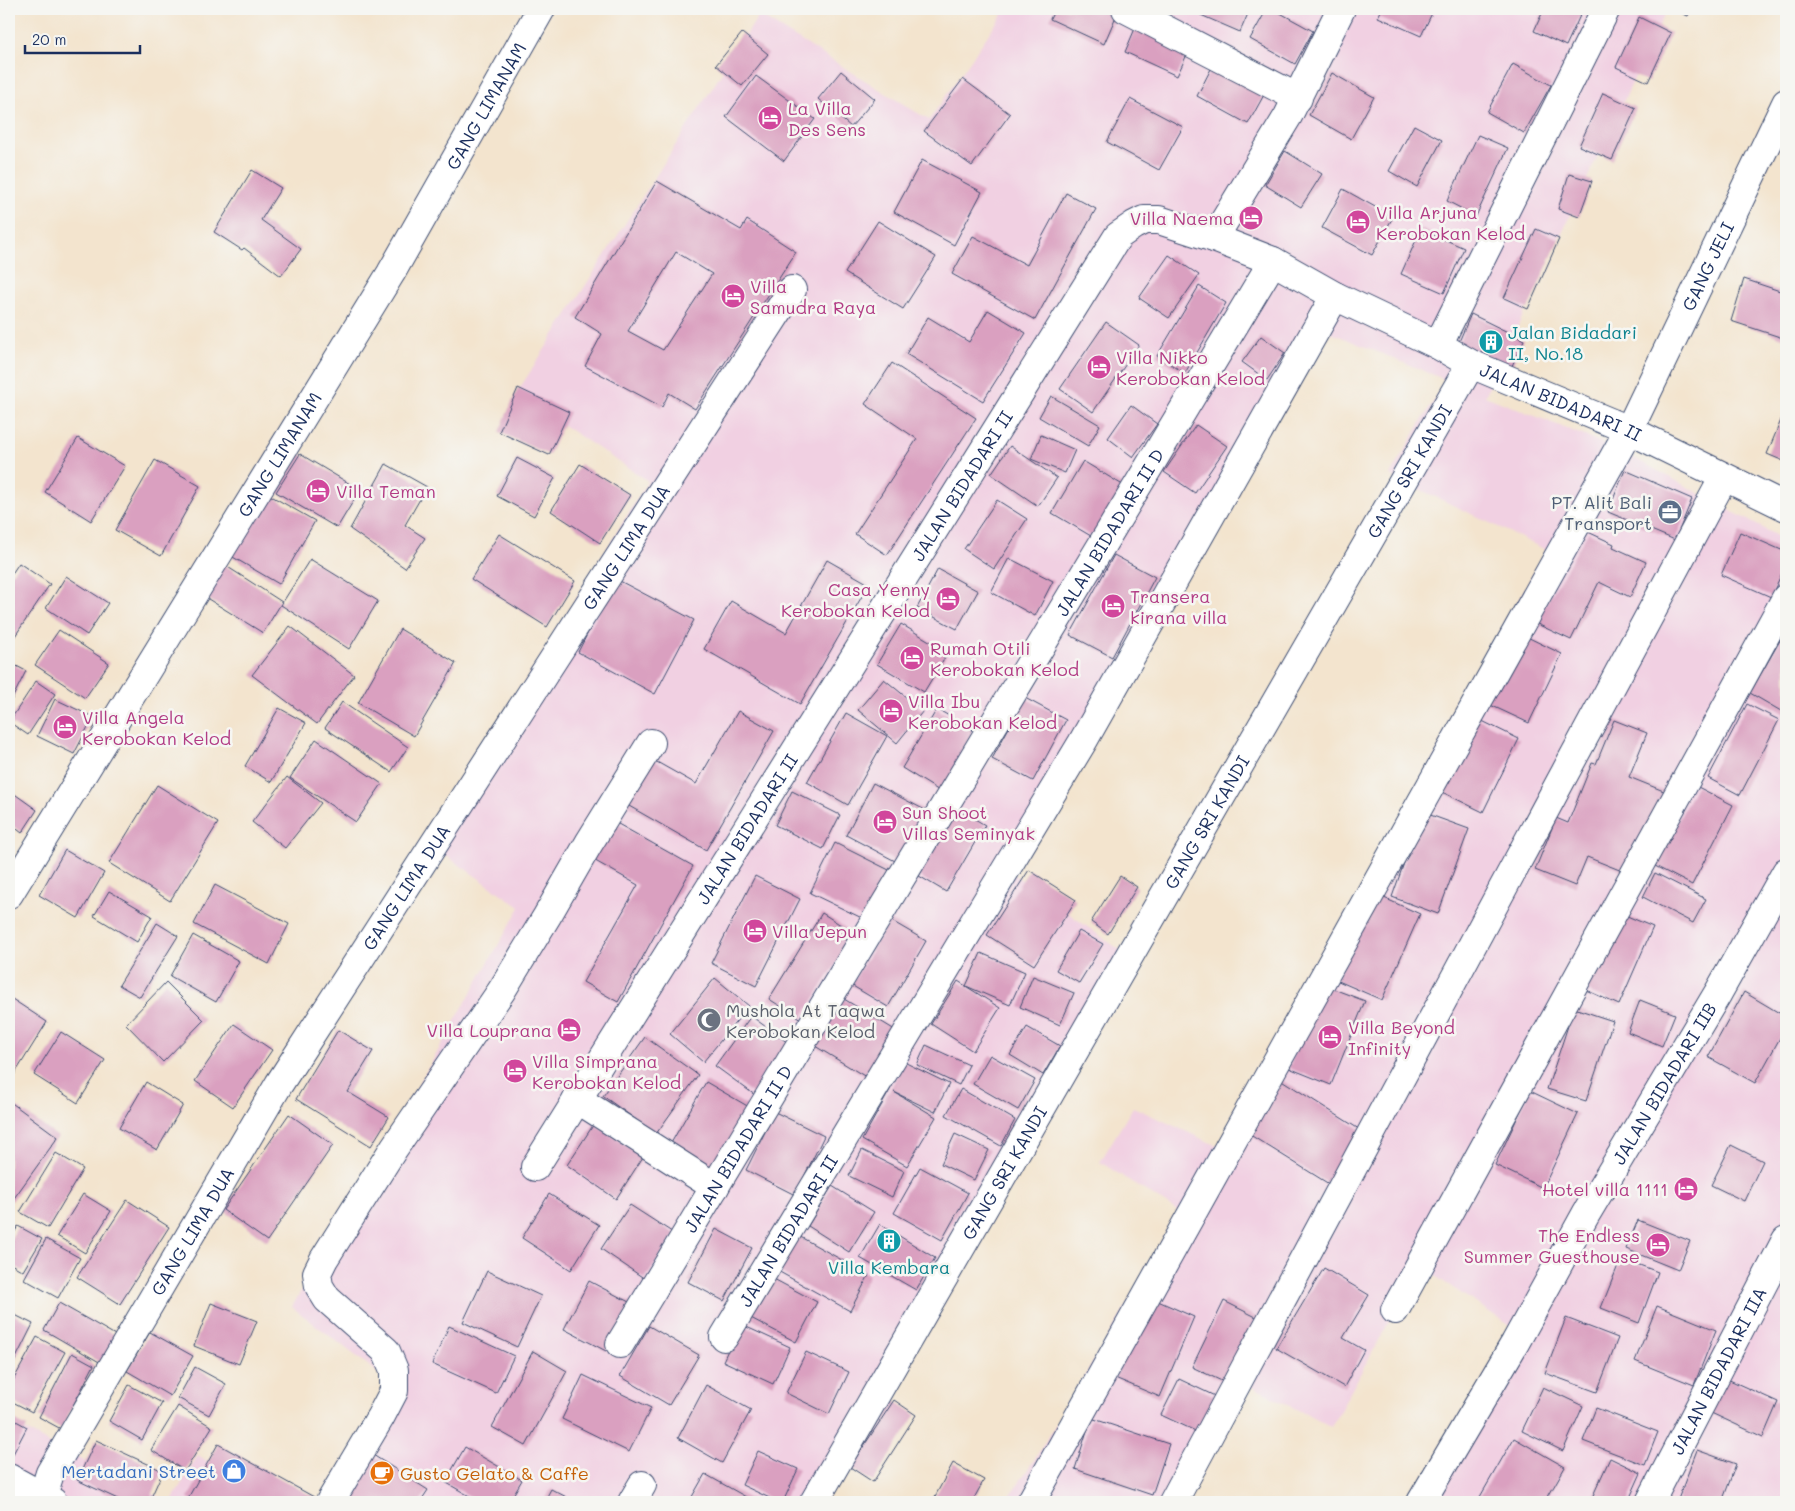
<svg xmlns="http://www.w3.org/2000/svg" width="1795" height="1511" font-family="Mali,sans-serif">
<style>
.built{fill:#f1d0e2}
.building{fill:#daa0c0;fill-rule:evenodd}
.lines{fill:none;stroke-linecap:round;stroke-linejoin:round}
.minor-casing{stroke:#3b4a6f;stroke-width:30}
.minor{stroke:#fff;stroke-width:28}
.labels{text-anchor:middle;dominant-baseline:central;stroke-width:5;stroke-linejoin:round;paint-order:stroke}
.street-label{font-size:18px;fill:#1b2f5e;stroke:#f6f6f2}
.hotel-label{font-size:18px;fill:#b23c85;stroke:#f6f6f2;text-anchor:start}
.culture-label{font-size:18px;fill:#0d838f;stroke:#f6f6f2;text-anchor:start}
.service-label{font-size:18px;fill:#4e5e75;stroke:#f6f6f2;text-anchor:end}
.worship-label{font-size:18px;fill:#5b616d;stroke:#f6f6f2;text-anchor:start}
.shop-label{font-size:18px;fill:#366cbe;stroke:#f6f6f2;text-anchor:end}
.food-label{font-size:18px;fill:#c56008;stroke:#f6f6f2;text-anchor:start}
</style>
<rect width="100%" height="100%" fill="#f6f6f2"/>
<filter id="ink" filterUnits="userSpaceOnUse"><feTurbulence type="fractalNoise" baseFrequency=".02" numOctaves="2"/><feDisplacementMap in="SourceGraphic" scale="10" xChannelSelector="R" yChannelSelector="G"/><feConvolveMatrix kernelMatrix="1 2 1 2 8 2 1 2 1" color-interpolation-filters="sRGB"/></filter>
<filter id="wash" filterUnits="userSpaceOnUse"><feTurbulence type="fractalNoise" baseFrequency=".0096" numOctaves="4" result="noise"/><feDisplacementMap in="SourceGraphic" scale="20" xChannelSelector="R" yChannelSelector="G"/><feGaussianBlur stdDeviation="1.12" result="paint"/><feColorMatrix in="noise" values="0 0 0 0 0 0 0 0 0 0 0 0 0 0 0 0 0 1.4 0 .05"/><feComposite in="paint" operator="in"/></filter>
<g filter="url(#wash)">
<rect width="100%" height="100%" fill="#f3e4ce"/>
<path class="built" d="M1006 9H1667L1485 396 1620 450 1786 541V1502H1427L1527 1337 1420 1266 1331 1427 1248 1384 1185 1502H1006L1036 1457 1182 1214 1100 1162 1133 1107 1224 1149 1546 550 1390 475 1446 380 1312 325 1006 869 1137 962 804 1502H332L407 1395 292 1307 520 907 428 843 648 481 516 394 759 15 929 120Z
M9 1421 61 1450 170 1502H9Z
M198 1455 268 1502H171Z"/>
<g id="blocks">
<path class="building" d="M1055 9H1105L1117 14 1104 44 1050 19Z
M1187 9H1250L1240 32Z
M1267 9H1273L1313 31 1295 64 1250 39Z
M1382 9H1434L1421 36 1378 17Z
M1544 9H1583L1566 46 1534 31Z
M1671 9H1691L1688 16Z
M1639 17 1671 33 1648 82 1616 67Z
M1137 24 1190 48 1177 76 1125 52Z
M742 33 768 54 742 86 716 65Z
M1513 64 1551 85 1524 133 1487 112Z
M1213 65 1265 93 1248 124 1197 96Z
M841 71 875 99 851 127 818 99Z
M1332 73 1374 97 1351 139 1309 115Z
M756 76 815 119 784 161 726 117Z
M963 79 1010 114 972 166 924 131Z
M1603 93 1636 108 1612 160 1579 146Z
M1130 99 1183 127 1159 170 1107 142Z
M1414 125 1442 140 1417 187 1389 171Z
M1478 135 1508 148 1476 216 1447 201Z
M1285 151 1322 174 1301 207 1265 185Z
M922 160 982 192 954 245 894 212Z
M252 170 281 188 261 220 301 249 281 276 244 248 242 250 214 232Z
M1569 174 1592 181 1579 217 1558 209Z
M657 181 741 230 747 220 796 252 695 409 669 393 662 407 585 366 602 334 575 317ZM676 252 712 274 663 350 628 331Z
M1343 189 1393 217 1372 255 1322 228Z
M1066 193 1096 209 1035 320 952 274 973 236 1027 265Z
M878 221 936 257 903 309 845 273Z
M1421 229 1464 248 1444 293 1401 274Z
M1536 229 1559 239 1528 309 1504 298Z
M1169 255 1199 275 1169 318 1139 298Z
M1744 279 1786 293V339L1731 321Z
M1199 286 1226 303 1185 373 1157 356Z
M988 310 1026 333 983 401 906 354 928 317 969 342Z
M1471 314 1524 340 1511 368 1458 344Z
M1106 322 1139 345 1093 412 1060 389Z
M1261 336 1285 353 1267 380 1242 362Z
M892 363 976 418 887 555 855 534 917 439 865 404Z
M518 388 569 412 549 455 499 432Z
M1051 396 1100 425 1088 446 1039 417Z
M1131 405 1157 424 1133 457 1108 438Z
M1786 408V462L1767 454Z
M1196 425 1227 446 1195 493 1164 472Z
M1041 435 1075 450 1065 473 1031 459Z
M78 438 125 466 91 521 45 492Z
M1010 446 1057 478 1038 506 991 474Z
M300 454 360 490 337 528 276 492Z
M517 458 555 478 534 516 497 496Z
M155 460 200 486 161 556 115 530Z
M1083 461 1126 487 1096 539 1052 513Z
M386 464 427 487 405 525 425 538 405 568 350 529Z
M580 464 630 495 600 543 551 511Z
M1625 470 1692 499 1675 540 1608 512Z
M266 493 315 521 279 584 231 556Z
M997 500 1027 519 994 569 964 549Z
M1588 532 1614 544 1613 547 1646 562 1630 597 1599 582 1571 640 1535 623Z
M1740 532 1786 552V564L1771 597 1721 575Z
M499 534 575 581 547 627 471 579Z
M1114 555 1155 577 1112 657 1070 635Z
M1009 558 1053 581 1035 616 991 592Z
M310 559 378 601 349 649 281 605Z
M827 560 869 584 800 704 704 649 731 601 786 633Z
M220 562 282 602 263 633 200 594Z
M19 563 50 584 9 645V578Z
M938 569 978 591 957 629 917 608Z
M66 576 108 603 87 635 46 608Z
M616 579 694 620 655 694 578 652Z
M901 624 948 652 924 692 877 664Z
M290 626 354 675 317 724 252 675Z
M400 629 456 663 414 736 358 703Z
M59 630 109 663 85 698 35 665Z
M1786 630V714L1750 693Z
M1519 633 1562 654 1529 723 1486 703Z
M9 662 26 671 9 705Z
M884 679 923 711 897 743 858 710Z
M36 681 55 694 28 735 9 722Z
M1025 698 1066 720 1033 781 992 759Z
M55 699 93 717 74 754 37 736Z
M342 702 408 747 391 772 325 728Z
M1747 704 1779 720 1740 795 1708 778Z
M279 708 306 723 271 782 245 766Z
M937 709 977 732 941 792 902 768Z
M738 711 774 731 706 850 622 802 648 757 696 784Z
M846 713 887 736 848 805 807 782Z
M1476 718 1519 739 1483 812 1440 791Z
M1614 720 1647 733 1629 777 1666 792 1632 875 1587 857 1575 886 1535 870 1556 818 1568 823 1592 763 1596 764Z
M316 739 382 784 356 822 290 778Z
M287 777 321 803 285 848 252 822Z
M873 783 925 810 897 862 846 835Z
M157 785 218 823 170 901 109 863Z
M1696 786 1733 805 1692 885 1655 866Z
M9 790 37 810 22 833 9 823Z
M792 791 840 815 823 849 775 825Z
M958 809 985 825 946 892 919 876Z
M1422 812 1469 829 1438 914 1392 897Z
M611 820 693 866 618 1002 583 982 638 885 590 858Z
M835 843 891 871 866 920 810 893Z
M65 850 104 873 78 918 39 895Z
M1029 870 1076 900 1034 965 987 935Z
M1655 873 1706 899 1693 923 1643 897Z
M755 876 800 899 756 986 711 963Z
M1120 876 1137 887 1108 934 1091 922Z
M215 885 289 924 269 964 194 924Z
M109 891 152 916 137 942 94 916Z
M1375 894 1420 914 1382 1000 1336 980Z
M822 913 855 934 801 1019 769 999Z
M1620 913 1653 927 1619 1005 1586 990Z
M890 920 926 941 888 1007 851 985Z
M157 923 178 936 140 997 119 985Z
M1079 931 1103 944 1079 983 1056 970Z
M193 935 239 961 216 1002 170 976Z
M981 953 1025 972 1010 1005 966 986Z
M1033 976 1074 993 1060 1025 1020 1007Z
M715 978 749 1006 703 1062 670 1034Z
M958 981 1000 1008 973 1051 931 1024Z
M166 982 204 1020 163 1062 126 1024Z
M1323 985 1365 1001 1331 1085 1289 1068Z
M1744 992 1786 1017V1027L1755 1083 1708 1057Z
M9 997 47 1022 14 1075 9 1071Z
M844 999 895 1030 866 1077 815 1046Z
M1640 1000 1675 1014 1662 1046 1628 1032Z
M1574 1008 1613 1021 1586 1101 1547 1089Z
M751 1016 795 1048 759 1098 715 1066Z
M234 1024 272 1050 233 1107 195 1081Z
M1027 1027 1060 1046 1043 1075 1010 1055Z
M338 1030 373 1051 348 1092 389 1117 371 1146 296 1099Z
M61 1032 105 1060 78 1103 34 1075Z
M645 1037 698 1075 656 1134 603 1096Z
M926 1045 969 1065 959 1085 917 1065Z
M990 1055 1035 1080 1018 1110 973 1084Z
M904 1062 949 1084 935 1112 894 1092 936 1117 907 1166 862 1140 890 1090Z
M1280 1079 1362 1131 1329 1184 1247 1133Z
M146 1082 183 1105 157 1150 119 1128Z
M706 1082 756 1111 719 1175 670 1145Z
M961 1089 1015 1120 1001 1146 946 1115Z
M1530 1091 1578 1114 1543 1188 1495 1165Z
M9 1101 58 1137 12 1201 9 1199Z
M775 1112 824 1136 795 1195 746 1170Z
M289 1114 333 1145 267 1241 223 1210Z
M594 1124 643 1157 616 1199 567 1165Z
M955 1134 989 1150 974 1180 941 1164Z
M1731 1145 1763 1161 1744 1201 1711 1185Z
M862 1150 904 1171 892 1197 849 1176Z
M56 1153 83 1169 48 1228 20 1212Z
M920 1167 968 1193 942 1240 894 1213Z
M832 1186 874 1212 849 1252 808 1226Z
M83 1194 111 1211 85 1253 57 1236Z
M549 1194 599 1225 571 1270 522 1238Z
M127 1200 169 1227 120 1304 77 1277Z
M630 1205 675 1234 645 1279 601 1249Z
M1638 1220 1690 1241 1678 1270 1626 1249Z
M880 1224 935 1258 916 1290 860 1258Z
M18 1226 42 1239 23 1271 9 1263V1242Z
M716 1229 752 1248 724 1301 688 1282Z
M795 1234 869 1275 850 1311 776 1270Z
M46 1239 80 1258 58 1298 24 1279Z
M1621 1258 1658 1272 1639 1323 1601 1308Z
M1324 1268 1369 1295 1343 1338 1364 1350 1344 1387 1276 1348Z
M487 1271 541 1296 517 1347 463 1322Z
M770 1277 817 1302 796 1342 749 1317Z
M589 1281 631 1303 606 1351 564 1329Z
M1149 1297 1194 1317 1160 1397 1115 1378Z
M1224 1301 1260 1319 1228 1384 1192 1367Z
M59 1303 117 1336 101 1363 44 1330Z
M211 1303 257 1321 239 1364 194 1346Z
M1657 1306 1716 1330 1694 1385 1635 1361Z
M9 1312 33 1324 14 1362 9 1360Z
M1566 1318 1618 1338 1597 1392 1545 1373Z
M740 1324 790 1347 773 1384 723 1361Z
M449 1326 514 1356 496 1393 432 1364Z
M649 1326 699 1355 669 1405 620 1376Z
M150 1332 193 1356 170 1396 127 1371Z
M37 1337 65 1352 32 1412 9 1400V1388Z
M533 1351 567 1371 526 1446 492 1427Z
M806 1352 849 1372 829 1414 786 1393Z
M72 1353 94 1365 61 1429 39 1417Z
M195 1367 226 1384 209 1415 178 1398Z
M583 1375 651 1408 629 1452 562 1419Z
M1725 1378 1778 1402 1763 1437 1709 1412Z
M1179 1379 1219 1398 1202 1434 1161 1415Z
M129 1385 162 1403 142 1440 109 1421Z
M706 1385 751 1410 722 1463 678 1438Z
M1543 1387 1583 1406 1563 1451 1522 1431Z
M894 1400 916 1415 873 1482 850 1467Z
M178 1406 212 1427 185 1471 151 1450Z
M1596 1408 1658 1432 1645 1465 1583 1441Z
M9 1417 27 1427 13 1454 9 1452Z
M1091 1418 1169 1444 1152 1495 1075 1469Z
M1514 1438 1565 1467 1545 1502H1477Z
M96 1440 163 1471 149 1502H124L77 1480Z
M218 1444 323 1502H196L188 1498Z
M465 1447 522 1480 509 1502H480L445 1482Z
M1697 1450 1736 1464 1722 1502H1677Z
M758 1451 798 1469 783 1502H778L742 1485Z
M373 1455 428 1490 420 1502H344Z
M1610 1458 1641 1473 1628 1502H1590Z
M953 1463 984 1480 972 1502H932Z
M705 1474 755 1502H689Z
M551 1489 576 1502H544Z"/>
</g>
</g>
<g filter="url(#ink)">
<use href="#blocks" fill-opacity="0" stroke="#3b4a6f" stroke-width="1"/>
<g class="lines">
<defs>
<g id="minor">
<path d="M1126 9 1298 98"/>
<path d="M1214 238 1288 116 1341 9"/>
<path d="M1438 345 1606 9"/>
<path id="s1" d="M9 894 391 273 541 9"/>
<path d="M577 1099 715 1187"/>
<path id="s2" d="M535 1167 1118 236 1134 225 1144 220H1159L1214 238 1273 261 1335 296 1438 345 1471 364 1629 430 1786 507"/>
<path d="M1395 1310 1786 598"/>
<path id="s3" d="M724 1337 1082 743 1335 296"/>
<path id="s4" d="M620 1344 1273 261"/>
<path d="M9 1478 53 1502"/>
<path id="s5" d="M41 1502 50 1473 279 1084 792 290"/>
<path d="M330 1502 381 1416 394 1391V1370L386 1351 327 1299 319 1286 317 1273 324 1259 394 1148 502 990 547 916 589 843 651 743"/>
<path d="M632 1502 642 1485"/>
<path id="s6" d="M814 1502 1471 364"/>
<path id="s7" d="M1031 1502 1629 430 1786 103"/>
<path d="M1173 1502 1724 477"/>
<path id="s8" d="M1421 1502 1515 1343 1586 1214 1718 993 1786 872"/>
<path id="s9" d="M1650 1502 1786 1240"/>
</g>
</defs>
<use href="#minor" class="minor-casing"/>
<use href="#minor" class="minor"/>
</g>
</g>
<defs>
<symbol id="hotel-disc" viewBox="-11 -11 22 22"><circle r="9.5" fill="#d1479c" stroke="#f6f6f2"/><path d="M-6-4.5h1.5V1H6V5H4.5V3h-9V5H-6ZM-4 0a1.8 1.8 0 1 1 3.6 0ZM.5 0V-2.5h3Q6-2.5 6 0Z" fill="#fff"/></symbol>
<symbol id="building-disc" viewBox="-11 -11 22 22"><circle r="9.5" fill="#0f9aa8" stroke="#f6f6f2"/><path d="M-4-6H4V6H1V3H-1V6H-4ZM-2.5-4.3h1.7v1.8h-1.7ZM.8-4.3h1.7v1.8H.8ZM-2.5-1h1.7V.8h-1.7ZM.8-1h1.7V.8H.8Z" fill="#fff"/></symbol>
<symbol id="office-disc" viewBox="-11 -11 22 22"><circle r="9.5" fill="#5c6f8a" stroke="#f6f6f2"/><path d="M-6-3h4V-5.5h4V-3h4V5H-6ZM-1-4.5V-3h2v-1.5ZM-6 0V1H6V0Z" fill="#fff"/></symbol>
<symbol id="mosque-disc" viewBox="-11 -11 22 22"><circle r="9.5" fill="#6b7280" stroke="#f6f6f2"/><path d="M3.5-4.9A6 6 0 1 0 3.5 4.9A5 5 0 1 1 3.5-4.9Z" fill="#fff"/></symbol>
<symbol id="shop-disc" viewBox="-11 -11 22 22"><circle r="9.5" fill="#3f7fe0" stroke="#f6f6f2"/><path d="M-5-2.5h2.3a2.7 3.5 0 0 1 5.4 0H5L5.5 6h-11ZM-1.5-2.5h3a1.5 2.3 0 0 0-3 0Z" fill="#fff"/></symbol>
<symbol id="cafe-disc" viewBox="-11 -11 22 22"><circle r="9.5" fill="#e8710a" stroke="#f6f6f2"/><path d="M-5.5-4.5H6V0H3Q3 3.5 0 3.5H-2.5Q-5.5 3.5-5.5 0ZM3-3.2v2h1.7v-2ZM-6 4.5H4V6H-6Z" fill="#fff"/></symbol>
</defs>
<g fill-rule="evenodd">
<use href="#hotel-disc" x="756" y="104" width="28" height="28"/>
<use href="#hotel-disc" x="1237" y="204" width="28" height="28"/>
<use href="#hotel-disc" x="1344" y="208" width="28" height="28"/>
<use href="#hotel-disc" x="719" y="282" width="28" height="28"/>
<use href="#building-disc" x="1477" y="328" width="28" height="28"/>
<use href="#hotel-disc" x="1085" y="353" width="28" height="28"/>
<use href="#hotel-disc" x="304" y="477" width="28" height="28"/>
<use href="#office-disc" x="1656" y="498" width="28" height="28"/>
<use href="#hotel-disc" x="934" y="585" width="28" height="28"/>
<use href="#hotel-disc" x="1099" y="592" width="28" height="28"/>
<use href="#hotel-disc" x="898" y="644" width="28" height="28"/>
<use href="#hotel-disc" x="877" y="697" width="28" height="28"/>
<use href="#hotel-disc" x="51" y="713" width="28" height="28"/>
<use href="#hotel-disc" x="871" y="808" width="28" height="28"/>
<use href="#hotel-disc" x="741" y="917" width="28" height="28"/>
<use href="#mosque-disc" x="695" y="1006" width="28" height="28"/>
<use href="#hotel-disc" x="555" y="1016" width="28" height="28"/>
<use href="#hotel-disc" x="1316" y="1023" width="28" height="28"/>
<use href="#hotel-disc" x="501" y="1057" width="28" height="28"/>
<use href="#hotel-disc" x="1672" y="1175" width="28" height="28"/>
<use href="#building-disc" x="875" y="1227" width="28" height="28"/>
<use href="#hotel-disc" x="1644" y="1231" width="28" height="28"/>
<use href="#shop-disc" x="220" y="1457" width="28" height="28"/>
<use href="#cafe-disc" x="368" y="1459" width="28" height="28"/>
</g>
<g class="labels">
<g class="street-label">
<text stroke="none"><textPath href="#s1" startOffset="921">GANG LIMANAM</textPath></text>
<text stroke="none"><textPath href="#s7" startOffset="1409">GANG JELI</textPath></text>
<text stroke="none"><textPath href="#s2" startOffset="1586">JALAN BIDADARI II</textPath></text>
<text stroke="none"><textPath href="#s1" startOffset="516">GANG LIMANAM</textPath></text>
<text stroke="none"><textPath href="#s6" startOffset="1190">GANG SRI KANDI</textPath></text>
<text stroke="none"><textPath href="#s2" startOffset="804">JALAN BIDADARI II</textPath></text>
<text stroke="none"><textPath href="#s4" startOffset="948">JALAN BIDADARI II D</textPath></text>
<text stroke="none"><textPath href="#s5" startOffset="1121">GANG LIMA DUA</textPath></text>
<text stroke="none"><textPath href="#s6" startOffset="785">GANG SRI KANDI</textPath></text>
<text stroke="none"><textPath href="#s2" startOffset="399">JALAN BIDADARI II</textPath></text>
<text stroke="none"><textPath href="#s5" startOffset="716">GANG LIMA DUA</textPath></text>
<text stroke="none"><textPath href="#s8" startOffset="484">JALAN BIDADARI IIB</textPath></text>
<text stroke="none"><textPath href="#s4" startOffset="228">JALAN BIDADARI II D</textPath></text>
<text stroke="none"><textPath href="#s6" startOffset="380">GANG SRI KANDI</textPath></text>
<text stroke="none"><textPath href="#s5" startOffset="311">GANG LIMA DUA</textPath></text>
<text stroke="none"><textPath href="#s3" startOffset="124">JALAN BIDADARI II</textPath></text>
<text stroke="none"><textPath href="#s9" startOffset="148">JALAN BIDADARI IIA</textPath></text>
</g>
<g class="hotel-label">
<text x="788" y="108">La Villa<tspan x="788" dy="21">Des Sens</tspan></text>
<text x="1376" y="212">Villa Arjuna<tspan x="1376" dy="21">Kerobokan Kelod</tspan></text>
<text x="1234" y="218" text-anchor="end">Villa Naema</text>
<text x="750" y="286">Villa<tspan x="750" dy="21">Samudra Raya</tspan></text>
<text x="1116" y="357">Villa Nikko<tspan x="1116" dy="21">Kerobokan Kelod</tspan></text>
<text x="336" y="491">Villa Teman</text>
<text x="930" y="589" text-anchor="end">Casa Yenny<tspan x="930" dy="21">Kerobokan Kelod</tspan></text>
<text x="1130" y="596">Transera<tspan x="1130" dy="21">kirana villa</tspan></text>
<text x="930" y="648">Rumah Otili<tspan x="930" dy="21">Kerobokan Kelod</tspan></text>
<text x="908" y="701">Villa Ibu<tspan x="908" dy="21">Kerobokan Kelod</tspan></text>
<text x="82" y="717">Villa Angela<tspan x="82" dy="21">Kerobokan Kelod</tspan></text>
<text x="902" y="812">Sun Shoot<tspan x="902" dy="21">Villas Seminyak</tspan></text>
<text x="772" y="931">Villa Jepun</text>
<text x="1348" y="1027">Villa Beyond<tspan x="1348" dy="21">Infinity</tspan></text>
<text x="552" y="1030" text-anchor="end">Villa Louprana</text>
<text x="532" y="1061">Villa Simprana<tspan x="532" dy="21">Kerobokan Kelod</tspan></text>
<text x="1668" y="1189" text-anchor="end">Hotel villa 1111</text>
<text x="1640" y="1235" text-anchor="end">The Endless<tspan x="1640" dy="21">Summer Guesthouse</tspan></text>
</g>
<g class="culture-label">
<text x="1508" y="332">Jalan Bidadari<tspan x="1508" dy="21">II, No.18</tspan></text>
<text x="889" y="1267" text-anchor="middle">Villa Kembara</text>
</g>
<g class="service-label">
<text x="1652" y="502">PT. Alit Bali<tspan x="1652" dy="21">Transport</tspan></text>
</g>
<g class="worship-label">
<text x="726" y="1010">Mushola At Taqwa<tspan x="726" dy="21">Kerobokan Kelod</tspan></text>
</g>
<g class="shop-label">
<text x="216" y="1471">Mertadani Street</text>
</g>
<g class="food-label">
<text x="400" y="1473">Gusto Gelato &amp; Caffe</text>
</g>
</g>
<rect width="1795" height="1511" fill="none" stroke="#f6f6f2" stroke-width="30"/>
<path d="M25 45v8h115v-8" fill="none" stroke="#1b2f5e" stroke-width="2.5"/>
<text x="32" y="45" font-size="15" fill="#1b2f5e" stroke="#f6f6f2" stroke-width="4" paint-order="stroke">20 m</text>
</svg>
